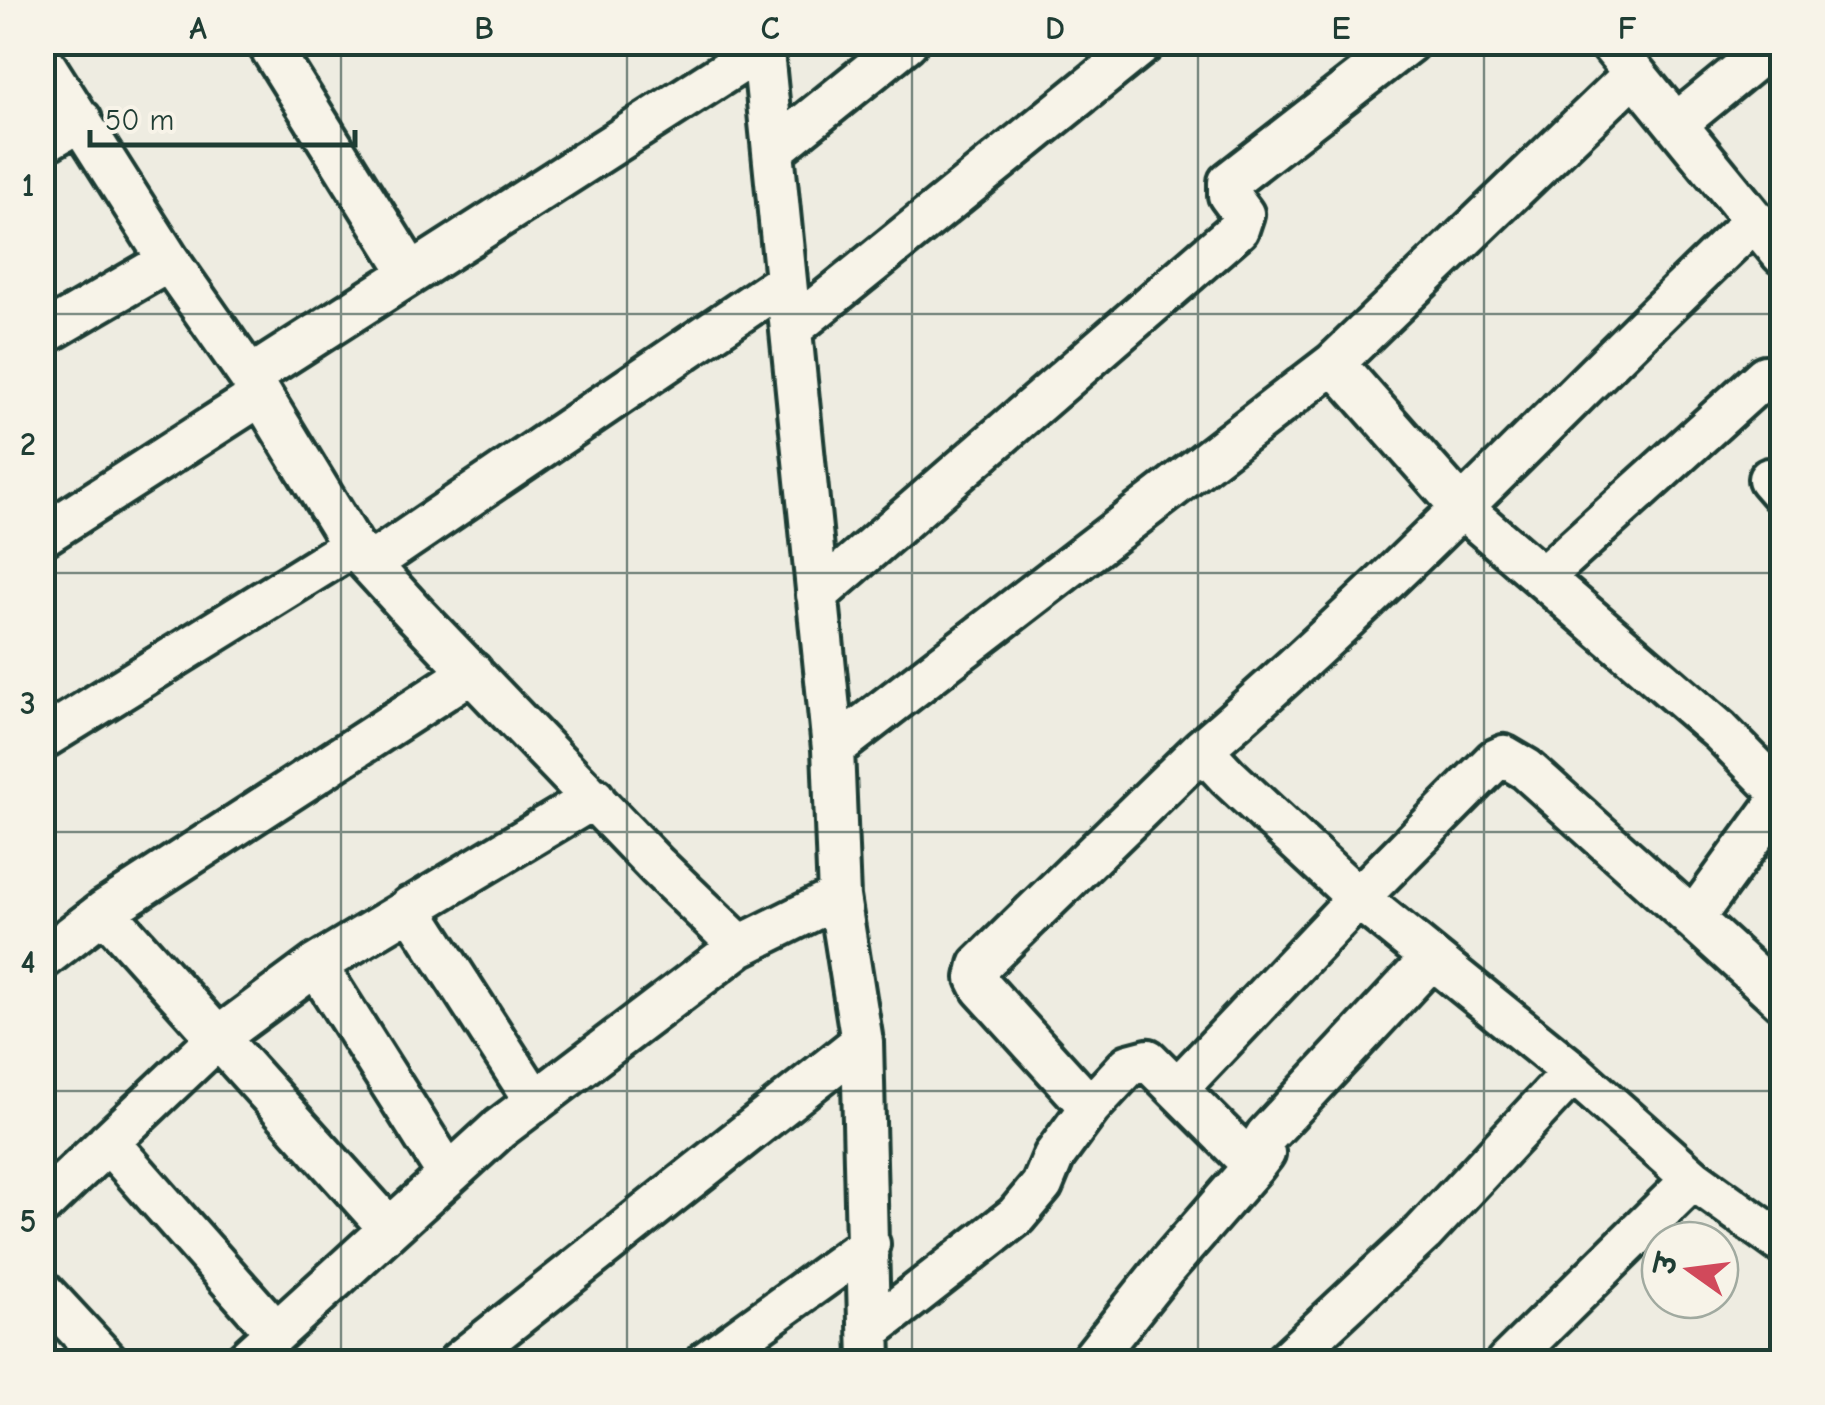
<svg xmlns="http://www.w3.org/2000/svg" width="1825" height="1405" font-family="'Comic Neue','Playpen Sans Deva',sans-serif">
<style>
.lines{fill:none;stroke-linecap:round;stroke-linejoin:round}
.minor-casing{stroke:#1f3d34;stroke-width:48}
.minor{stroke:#f7f3e8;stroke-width:40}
.grid{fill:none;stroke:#1f3d34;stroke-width:2.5;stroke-opacity:0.55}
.neatline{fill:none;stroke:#1f3d34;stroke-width:4}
.grid-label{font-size:32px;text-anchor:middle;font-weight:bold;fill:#1f3d34}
</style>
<rect width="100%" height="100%" fill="#eeece1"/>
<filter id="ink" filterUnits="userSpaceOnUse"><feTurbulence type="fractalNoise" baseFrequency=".01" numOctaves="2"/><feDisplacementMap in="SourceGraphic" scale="20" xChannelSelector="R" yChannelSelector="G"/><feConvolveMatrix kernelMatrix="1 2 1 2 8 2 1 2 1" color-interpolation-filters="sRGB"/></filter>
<g filter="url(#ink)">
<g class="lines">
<defs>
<path id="minor" d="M267 42 411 273
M762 42 833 749 839 897 862 1042 870 1362
M1609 42 1782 254
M42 61 169 261 250 377 353 546 417 616 657 866 740 946 839 897
M1676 124 1776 42
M42 143 81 120
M773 150 907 42
M1755 220C1570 395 1396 583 1202 749L1228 777 1358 898 1573 1072 1693 1179 1782 1243
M791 329 1145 42
M42 335 169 261
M1334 363 1463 509 1720 731 1782 794
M250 377 763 48
M1769 479 1782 494
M42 536 261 395
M370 564 786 281
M1543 577 1765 376
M817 595 1238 229 1243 214 1229 195V182L1409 42
M42 739 353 546
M833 749 1334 363 1634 74
M1782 797 1693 919 1782 1000
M410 907 535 1101
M104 911 389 1228
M42 959 104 911 472 672
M316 965 448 1174
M1177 1089 1358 898 1495 760 1504 756 1526 769 1693 919
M108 1142 276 1332
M1254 1166 1264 1153 1261 1144 1266 1136 1432 958
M42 1205 220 1036 316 965 594 798
M42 1291 108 1362
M870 1330 1016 1216 1042 1185 1054 1156 1090 1107 982 988 977 978 980 965 1202 749
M244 1362 499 1129 740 946
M459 1362 862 1042
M706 1362 869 1244
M1090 1362 1165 1268 1254 1166 1148 1060 1129 1065 1090 1107
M1285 1362 1423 1233 1573 1072
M1507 1362 1693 1179"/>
</defs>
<use href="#minor" class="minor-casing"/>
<use href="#minor" class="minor"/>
</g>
</g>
<path class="grid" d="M341 42V1362M627 42V1362M912 42V1362M1198 42V1362M1484 42V1362M42 314H1782M42 573H1782M42 832H1782M42 1091H1782"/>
<rect width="1825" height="1405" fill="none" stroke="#f7f3e8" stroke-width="110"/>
<g transform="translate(1690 1270) rotate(284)"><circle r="48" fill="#f7f3e8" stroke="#a1aaa0" stroke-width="2.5"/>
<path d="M0-8L18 38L0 25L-18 38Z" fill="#d1495b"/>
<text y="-15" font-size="28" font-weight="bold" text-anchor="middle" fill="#1f3d34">उ</text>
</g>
<path d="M90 130v15h265v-15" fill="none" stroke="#1f3d34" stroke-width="5"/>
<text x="105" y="130" font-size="30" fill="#1f3d34" stroke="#f7f3e8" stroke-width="8" paint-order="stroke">50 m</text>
<rect x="55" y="55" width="1715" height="1295" class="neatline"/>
<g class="grid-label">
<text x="198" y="39">A</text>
<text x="484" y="39">B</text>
<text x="770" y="39">C</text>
<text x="1055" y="39">D</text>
<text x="1341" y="39">E</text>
<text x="1627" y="39">F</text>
<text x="28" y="196">1</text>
<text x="28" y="455">2</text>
<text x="28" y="714">3</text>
<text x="28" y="973">4</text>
<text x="28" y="1232">5</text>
</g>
</svg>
